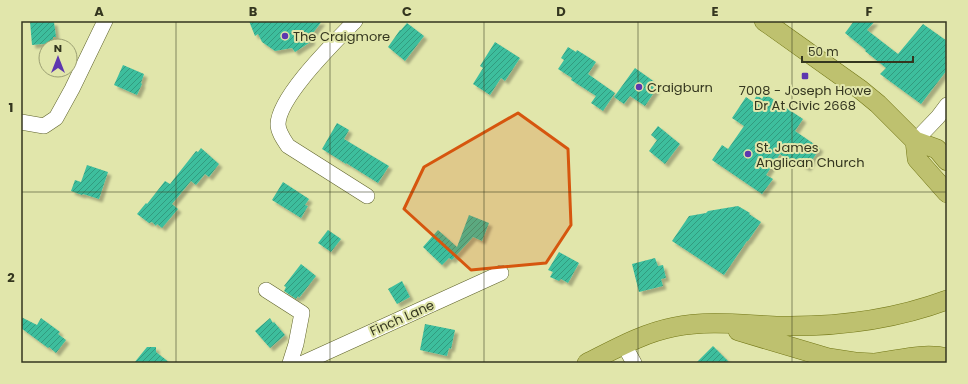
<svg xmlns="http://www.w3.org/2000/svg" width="968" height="384" font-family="Poppins,sans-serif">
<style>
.building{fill:url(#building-hatch);filter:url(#shadow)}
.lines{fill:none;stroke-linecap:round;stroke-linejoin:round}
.minor-casing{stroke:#5d612a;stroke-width:16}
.major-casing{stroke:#727615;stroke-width:20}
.minor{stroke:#fff;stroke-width:15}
.major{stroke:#bec16f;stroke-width:19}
.marked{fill:#d6560e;fill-opacity:0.2;stroke:#d6560e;stroke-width:3;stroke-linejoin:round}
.grid{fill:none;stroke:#34361f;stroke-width:1;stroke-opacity:0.55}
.poi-dot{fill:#5d37af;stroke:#e1e6ab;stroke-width:1.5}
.labels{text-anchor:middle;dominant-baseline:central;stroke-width:4;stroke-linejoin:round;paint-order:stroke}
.poi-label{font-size:13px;fill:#34361f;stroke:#e1e6ab;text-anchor:start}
.street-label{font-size:13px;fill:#34361f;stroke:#e1e6ab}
.neatline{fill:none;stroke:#34361f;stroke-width:1.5}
.grid-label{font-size:13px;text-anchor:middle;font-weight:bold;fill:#34361f}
</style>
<defs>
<pattern id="building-hatch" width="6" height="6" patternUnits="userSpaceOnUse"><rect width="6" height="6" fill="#3cbe9d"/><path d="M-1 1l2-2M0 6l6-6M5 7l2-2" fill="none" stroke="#339b7f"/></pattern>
<filter id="shadow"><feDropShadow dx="3.5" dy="3.5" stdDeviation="1" flood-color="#0004"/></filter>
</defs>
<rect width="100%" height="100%" fill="#e1e6ab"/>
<path class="building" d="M30 21H44V22H54L56 37H53V43L32 45Z
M249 21H322L310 37 312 41 295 52 292 48 275 51 262 42 258 34 255 36Z
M854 21H875L867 30 898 54 923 24 947 41V70L921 104 880 74 886 68 865 51 866 50 845 33Z
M407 23 424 36 405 61 388 47 400 30H401Z
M495 42 520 58 505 81 501 78 490 95 473 84 483 68 480 66Z
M568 47 576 52 577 50 596 62 588 74 615 93 603 111 591 103 596 96 571 80 572 78 558 69 564 60 561 58Z
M123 65 144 74 141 83 142 84 137 95 114 85Z
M635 68 659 85 645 106 630 96 624 104 614 97Z
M765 94 803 119 795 131 820 148 807 168 793 159 791 162 780 154 766 175 773 179 762 194 712 160 722 145 728 149 744 126 732 118 746 97 753 102 757 95 762 99Z
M337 123 349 130 344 139 389 166 378 183 346 163V164L322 149Z
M658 126 680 144 665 164 649 151 657 140 651 135Z
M201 148 219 164 209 177 205 174 196 185 191 181 172 204 178 209 162 228 157 224 156 226 152 222 149 223 137 214 146 203 147 204 165 181 170 184 196 151 198 152Z
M87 165 108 172 99 199 83 194 82 195 71 191 75 180 81 182Z
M283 182 309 199 305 205 308 206 301 218 272 200Z
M738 206 750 213 749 214 761 222 748 241H747L724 275 672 241 689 216 706 213 708 211Z
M469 215 489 223 482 241 473 237 452 260 449 258 442 265 423 247 438 230 457 247Z
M328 230 341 239 331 252 318 243Z
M559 252 579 263 568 283 561 279 559 281 550 277 553 272 548 270Z
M655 258 658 266 663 265 666 278 661 279 663 286 639 292 632 264Z
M301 264 316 276 299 298 298 296 296 299 284 291 286 287 284 286Z
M402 281 410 297 397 304 388 289Z
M21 317 37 325 41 318 60 332 58 334 66 340 56 353 49 347 48 348 21 328Z
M270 318 273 323 274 322 285 335 270 348 255 331Z
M425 324 455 330 451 349 449 348 447 356 420 350Z
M713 346 730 363H696Z
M147 347H156V352L170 363H134Z"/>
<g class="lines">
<defs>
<path id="minor" d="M355 21C335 42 279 96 278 124 278 132 284 140 288 146L367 196
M21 122 44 126 56 118 72 89 105 21
M915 141 938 117 947 105
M266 290 302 313 296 344 290 363
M624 345 634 363
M303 363 501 273"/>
<path id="major" d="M764 21 861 90 878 104 915 141 937 149 947 161
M915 141 917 159 947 193
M738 331 829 358 855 362 873 363
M587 363C615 349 643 333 674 327 709 320 745 325 780 326 837 327 893 320 947 300
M875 363C899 360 924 352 947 358"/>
</defs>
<use href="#minor" class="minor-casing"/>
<use href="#major" class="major-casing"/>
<use href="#minor" class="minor"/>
<use href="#major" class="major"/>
</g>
<path class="marked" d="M518 113 568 149 571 225 546 263 471 270 404 209 424 167Z"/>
<path class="grid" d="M176 21V363M330 21V363M484 21V363M638 21V363M792 21V363M21 192H947"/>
<g class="poi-dot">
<circle cx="285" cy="36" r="4"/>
<rect x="801" y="72" width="8" height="8" rx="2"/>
<circle cx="639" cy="87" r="4"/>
<circle cx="748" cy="154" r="4"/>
</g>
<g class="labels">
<g class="poi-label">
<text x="293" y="36">The Craigmore</text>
<text x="647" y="87">Craigburn</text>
<text x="805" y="90" text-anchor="middle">7008 - Joseph Howe<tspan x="805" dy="15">Dr At Civic 2668</tspan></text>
<text x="756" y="147">St. James<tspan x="756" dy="15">Anglican Church</tspan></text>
</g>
<g class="street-label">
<text transform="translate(402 318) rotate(-24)">Finch Lane</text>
</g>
</g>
<rect width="968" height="384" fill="none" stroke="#e1e6ab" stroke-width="44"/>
<g transform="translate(58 58)"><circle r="19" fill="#e1e6ab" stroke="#9ca073"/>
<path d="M0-3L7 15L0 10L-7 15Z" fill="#5d37af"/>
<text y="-6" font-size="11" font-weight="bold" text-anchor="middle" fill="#34361f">N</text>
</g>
<path d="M802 56v6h111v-6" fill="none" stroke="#34361f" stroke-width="2"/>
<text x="808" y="56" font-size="12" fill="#34361f" stroke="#e1e6ab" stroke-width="3" paint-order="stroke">50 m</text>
<rect x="22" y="22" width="924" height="340" class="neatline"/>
<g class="grid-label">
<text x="99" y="16">A</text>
<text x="253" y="16">B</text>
<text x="407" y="16">C</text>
<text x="561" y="16">D</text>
<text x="715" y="16">E</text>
<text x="869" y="16">F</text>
<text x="11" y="112">1</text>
<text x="11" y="282">2</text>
</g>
</svg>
